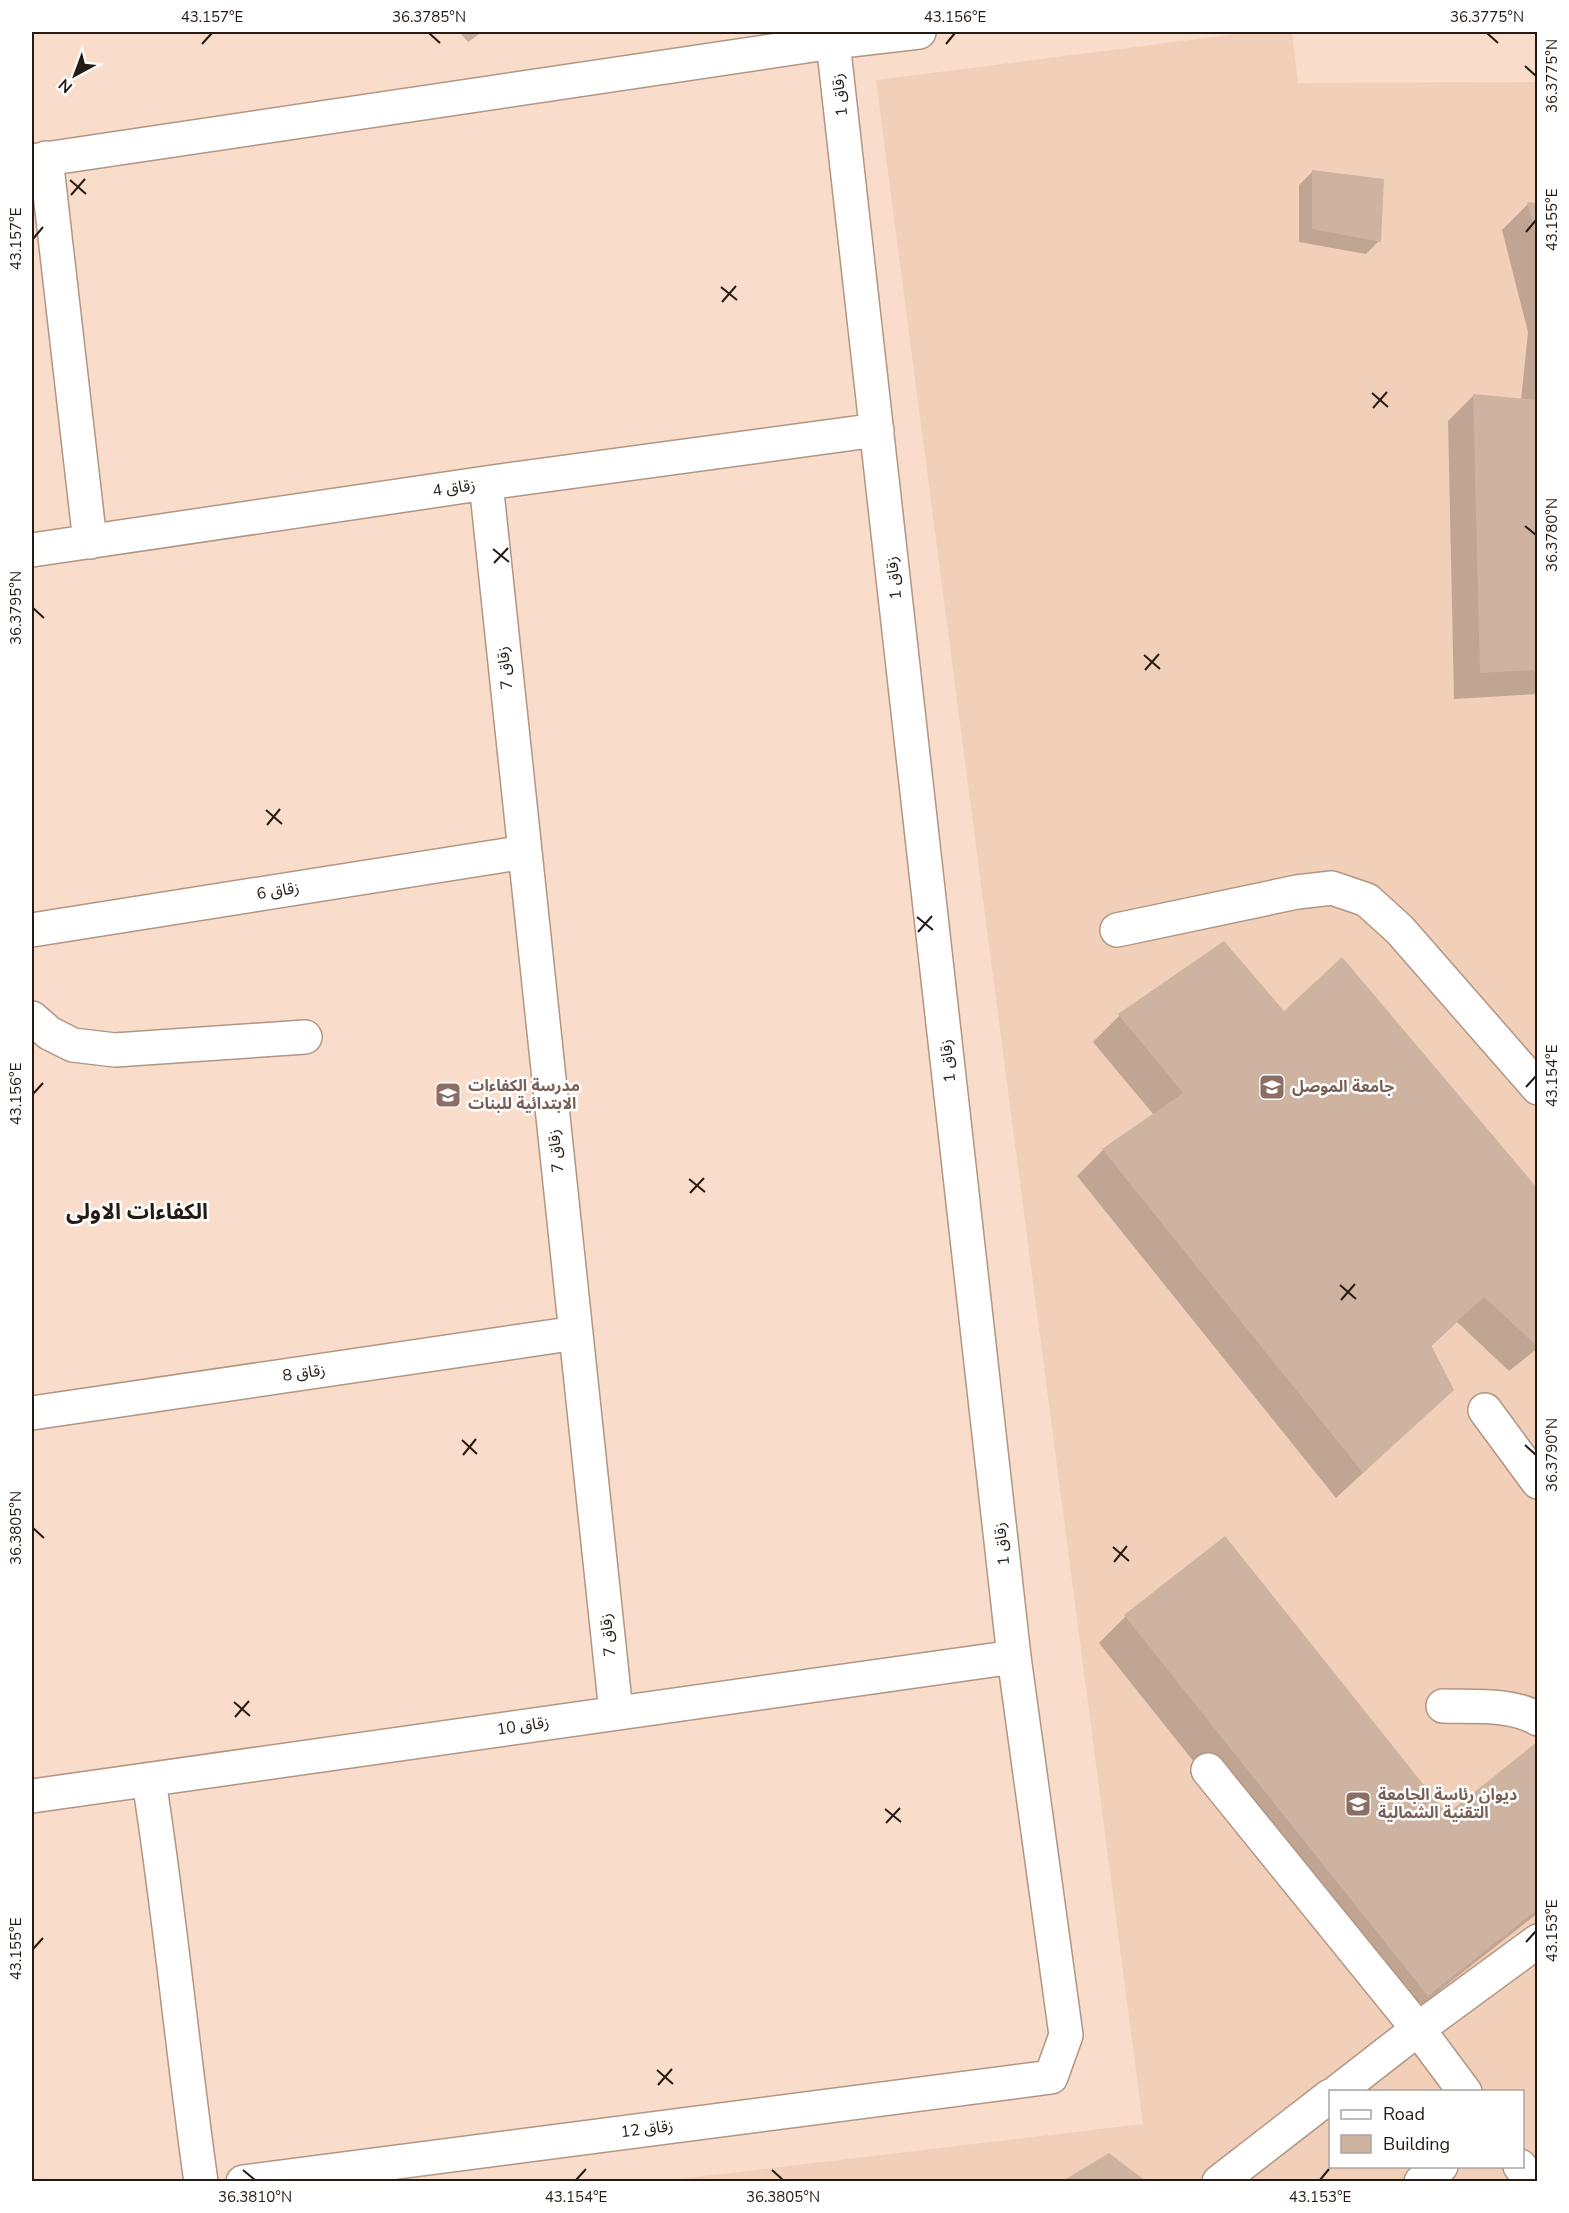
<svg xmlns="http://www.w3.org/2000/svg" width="1569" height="2213" font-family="'Nunito Sans','Noto Sans Arabic',sans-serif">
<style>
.built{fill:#f2cfb8;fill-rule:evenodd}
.shadow{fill:#0003}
.building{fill:#ceb3a0}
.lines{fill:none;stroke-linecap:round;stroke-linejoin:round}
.minor-casing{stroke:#b09684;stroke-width:36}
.minor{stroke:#fff;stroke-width:33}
.ticks{fill:none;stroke:#251b14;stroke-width:2}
.labels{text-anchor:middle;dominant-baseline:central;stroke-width:5;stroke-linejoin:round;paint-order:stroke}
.street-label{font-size:16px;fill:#251b14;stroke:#fff}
.education-label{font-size:16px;font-weight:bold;fill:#785e54;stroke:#fff;text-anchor:start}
.district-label{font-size:22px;font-weight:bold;fill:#251b14;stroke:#fff}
.neatline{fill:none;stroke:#251b14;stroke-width:2}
.ticks-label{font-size:15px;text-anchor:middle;fill:#251b14}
</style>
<rect width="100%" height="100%" fill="#f9dcc9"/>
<path class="built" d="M1253 32H1292L1298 83 1537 82V2181L654 2182 1143 2124 876 80ZM1330 2092H1522V2166H1330Z"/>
<path class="shadow" d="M459 32H482L468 42Z
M1312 172 1379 241 1366 254 1299 242V185Z
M1528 204 1538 205V694L1454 699 1448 421 1474 395 1521 400 1528 332 1502 230Z
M1224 943 1283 1013 1538 1191V1348L1509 1371 1457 1322 1431 1346 1453 1389 1336 1498 1077 1176 1103 1150 1154 1115 1093 1042 1119 1016Z
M1224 1538 1446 1816 1538 1743V1913L1401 2021 1099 1643 1125 1617Z"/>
<path class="building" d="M1312 170 1384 179 1381 242 1312 229Z
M1527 202 1538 203V240H1537Z
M1473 394 1538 400V670L1480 673Z
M1224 941 1284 1011 1342 957 1538 1189V1344L1536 1345 1484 1297 1431 1345 1454 1390 1363 1473 1102 1149 1183 1093 1118 1014Z
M1225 1536 1447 1814 1538 1741V1909L1428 1996 1124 1615Z
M1109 2153 1147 2182H1061Z"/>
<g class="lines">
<defs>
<path id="minor" d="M46 158 90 542
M32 161 833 42 919 32
M486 483 616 1712
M32 550 486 483 877 430
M32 930 525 852
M1117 930 1297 892 1332 888 1367 900 1400 930 1538 1088
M32 1018 49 1033 73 1045 115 1050 305 1037
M1485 1410 1538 1482
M32 1413 576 1333
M1443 1706C1473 1707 1511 1703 1538 1719
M1208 1770 1418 2029 1538 1941
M149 1781C170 1914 182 2048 201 2182
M32 1796 1014 1657
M1337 2092 1418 2029 1465 2092
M1520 2166 1531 2182
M243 2182 1051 2077 1066 2035 1014 1657 833 42
M1219 2182 1330 2096
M1421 2182 1441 2166"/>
</defs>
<use href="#minor" class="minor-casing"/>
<use href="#minor" class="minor"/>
</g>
<path class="ticks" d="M429 33 440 43M1487 33 1498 43M202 44 212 33M946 44 955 33M1525 66 1536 76M70 180 86 194M71 195 85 179M1526 232 1536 220M33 239 43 227M721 287 737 300M722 302 736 286M1372 393 1388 407M1373 408 1387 392M1525 526 1536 535M493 549 509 562M494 563 508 548M33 608 44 618M1144 655 1160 669M1145 670 1159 654M266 810 282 824M267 825 280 809M917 917 933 930M918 932 932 916M1526 1087 1536 1076M33 1094 43 1083M689 1179 705 1192M690 1193 704 1178M1340 1285 1356 1299M1341 1300 1355 1284M462 1440 477 1454M1525 1445 1536 1455M463 1455 476 1439M33 1528 44 1538M1113 1547 1129 1561M1114 1562 1127 1546M234 1702 250 1716M235 1717 249 1701M885 1809 901 1822M886 1823 900 1808M1526 1942 1536 1931M33 1949 43 1938M657 2070 673 2084M658 2085 672 2069M243 2170 255 2180M772 2170 783 2180M576 2180 586 2169M1320 2180 1329 2169"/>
<defs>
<symbol id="university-square" viewBox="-11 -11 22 22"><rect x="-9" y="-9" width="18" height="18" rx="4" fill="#8d6e63" stroke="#fff"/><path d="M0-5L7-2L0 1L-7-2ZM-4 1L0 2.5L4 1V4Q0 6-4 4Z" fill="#fff"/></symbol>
<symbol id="school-square" viewBox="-11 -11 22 22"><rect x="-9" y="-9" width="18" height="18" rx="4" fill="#8d6e63" stroke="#fff"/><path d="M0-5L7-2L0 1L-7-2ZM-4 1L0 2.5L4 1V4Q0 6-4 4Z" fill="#fff"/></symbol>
</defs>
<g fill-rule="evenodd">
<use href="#university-square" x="1257" y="1072" width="30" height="30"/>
<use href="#school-square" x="433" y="1080" width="30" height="30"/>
<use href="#school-square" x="1343" y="1789" width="30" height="30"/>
</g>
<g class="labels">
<g class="street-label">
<text transform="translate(840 95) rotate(-96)">زقاق 1</text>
<text transform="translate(454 488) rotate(-8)">زقاق 4</text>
<text transform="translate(894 578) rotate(-96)">زقاق 1</text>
<text transform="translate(505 668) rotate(-96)">زقاق 7</text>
<text transform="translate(278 891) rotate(-9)">زقاق 6</text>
<text transform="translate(948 1061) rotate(-96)">زقاق 1</text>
<text transform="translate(556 1151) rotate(-96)">زقاق 7</text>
<text transform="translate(304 1373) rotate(-8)">زقاق 8</text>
<text transform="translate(1002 1544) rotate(-96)">زقاق 1</text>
<text transform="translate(608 1635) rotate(-96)">زقاق 7</text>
<text transform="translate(523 1726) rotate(-8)">زقاق 10</text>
<text transform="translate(647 2129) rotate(-7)">زقاق 12</text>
</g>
<g class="education-label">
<text x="468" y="1086">مدرسة الكفاءات<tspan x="468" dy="18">الابتدائية للبنات</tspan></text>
<text x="1292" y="1087">جامعة الموصل</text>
<text x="1378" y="1795">ديوان رئاسة الجامعة<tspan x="1378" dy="18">التقنية الشمالية</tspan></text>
</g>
<g class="district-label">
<text x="137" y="1212">الكفاءات الاولى</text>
</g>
</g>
<rect width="1569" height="2213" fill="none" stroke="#ffffff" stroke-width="66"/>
<rect x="1329" y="2090" width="195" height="78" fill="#ffffff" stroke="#a8a4a1" stroke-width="1.5"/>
<rect x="1341" y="2110" width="30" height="9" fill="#ffffff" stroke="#a8a4a1" stroke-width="1.5"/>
<text x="1383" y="2120" font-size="18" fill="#251b14">Road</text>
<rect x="1341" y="2135" width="30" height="18" fill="#ceb3a0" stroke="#a8a4a1" stroke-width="1.5"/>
<text x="1383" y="2150" font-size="18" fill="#251b14">Building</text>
<g transform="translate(75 75) rotate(221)" stroke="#ffffff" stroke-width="4.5" paint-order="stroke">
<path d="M0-4.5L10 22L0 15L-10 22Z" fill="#251b14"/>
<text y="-9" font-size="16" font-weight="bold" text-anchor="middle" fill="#251b14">N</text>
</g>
<rect x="33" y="33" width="1503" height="2147" class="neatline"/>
<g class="ticks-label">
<text x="212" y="22">43.157°E</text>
<text x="429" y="22">36.3785°N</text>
<text x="955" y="22">43.156°E</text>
<text x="1487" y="22">36.3775°N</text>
<text transform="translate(1552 76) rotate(-90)" y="5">36.3775°N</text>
<text transform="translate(1552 220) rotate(-90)" y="5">43.155°E</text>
<text transform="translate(16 239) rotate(-90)" y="5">43.157°E</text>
<text transform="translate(1552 535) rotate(-90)" y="5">36.3780°N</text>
<text transform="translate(16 608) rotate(-90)" y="5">36.3795°N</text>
<text transform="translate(1552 1076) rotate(-90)" y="5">43.154°E</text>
<text transform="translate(16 1094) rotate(-90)" y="5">43.156°E</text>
<text transform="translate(1552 1455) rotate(-90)" y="5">36.3790°N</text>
<text transform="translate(16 1528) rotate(-90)" y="5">36.3805°N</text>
<text transform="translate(1552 1931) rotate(-90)" y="5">43.153°E</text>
<text transform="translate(16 1949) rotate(-90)" y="5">43.155°E</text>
<text x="255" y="2202">36.3810°N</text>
<text x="576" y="2202">43.154°E</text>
<text x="783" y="2202">36.3805°N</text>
<text x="1320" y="2202">43.153°E</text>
</g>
</svg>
